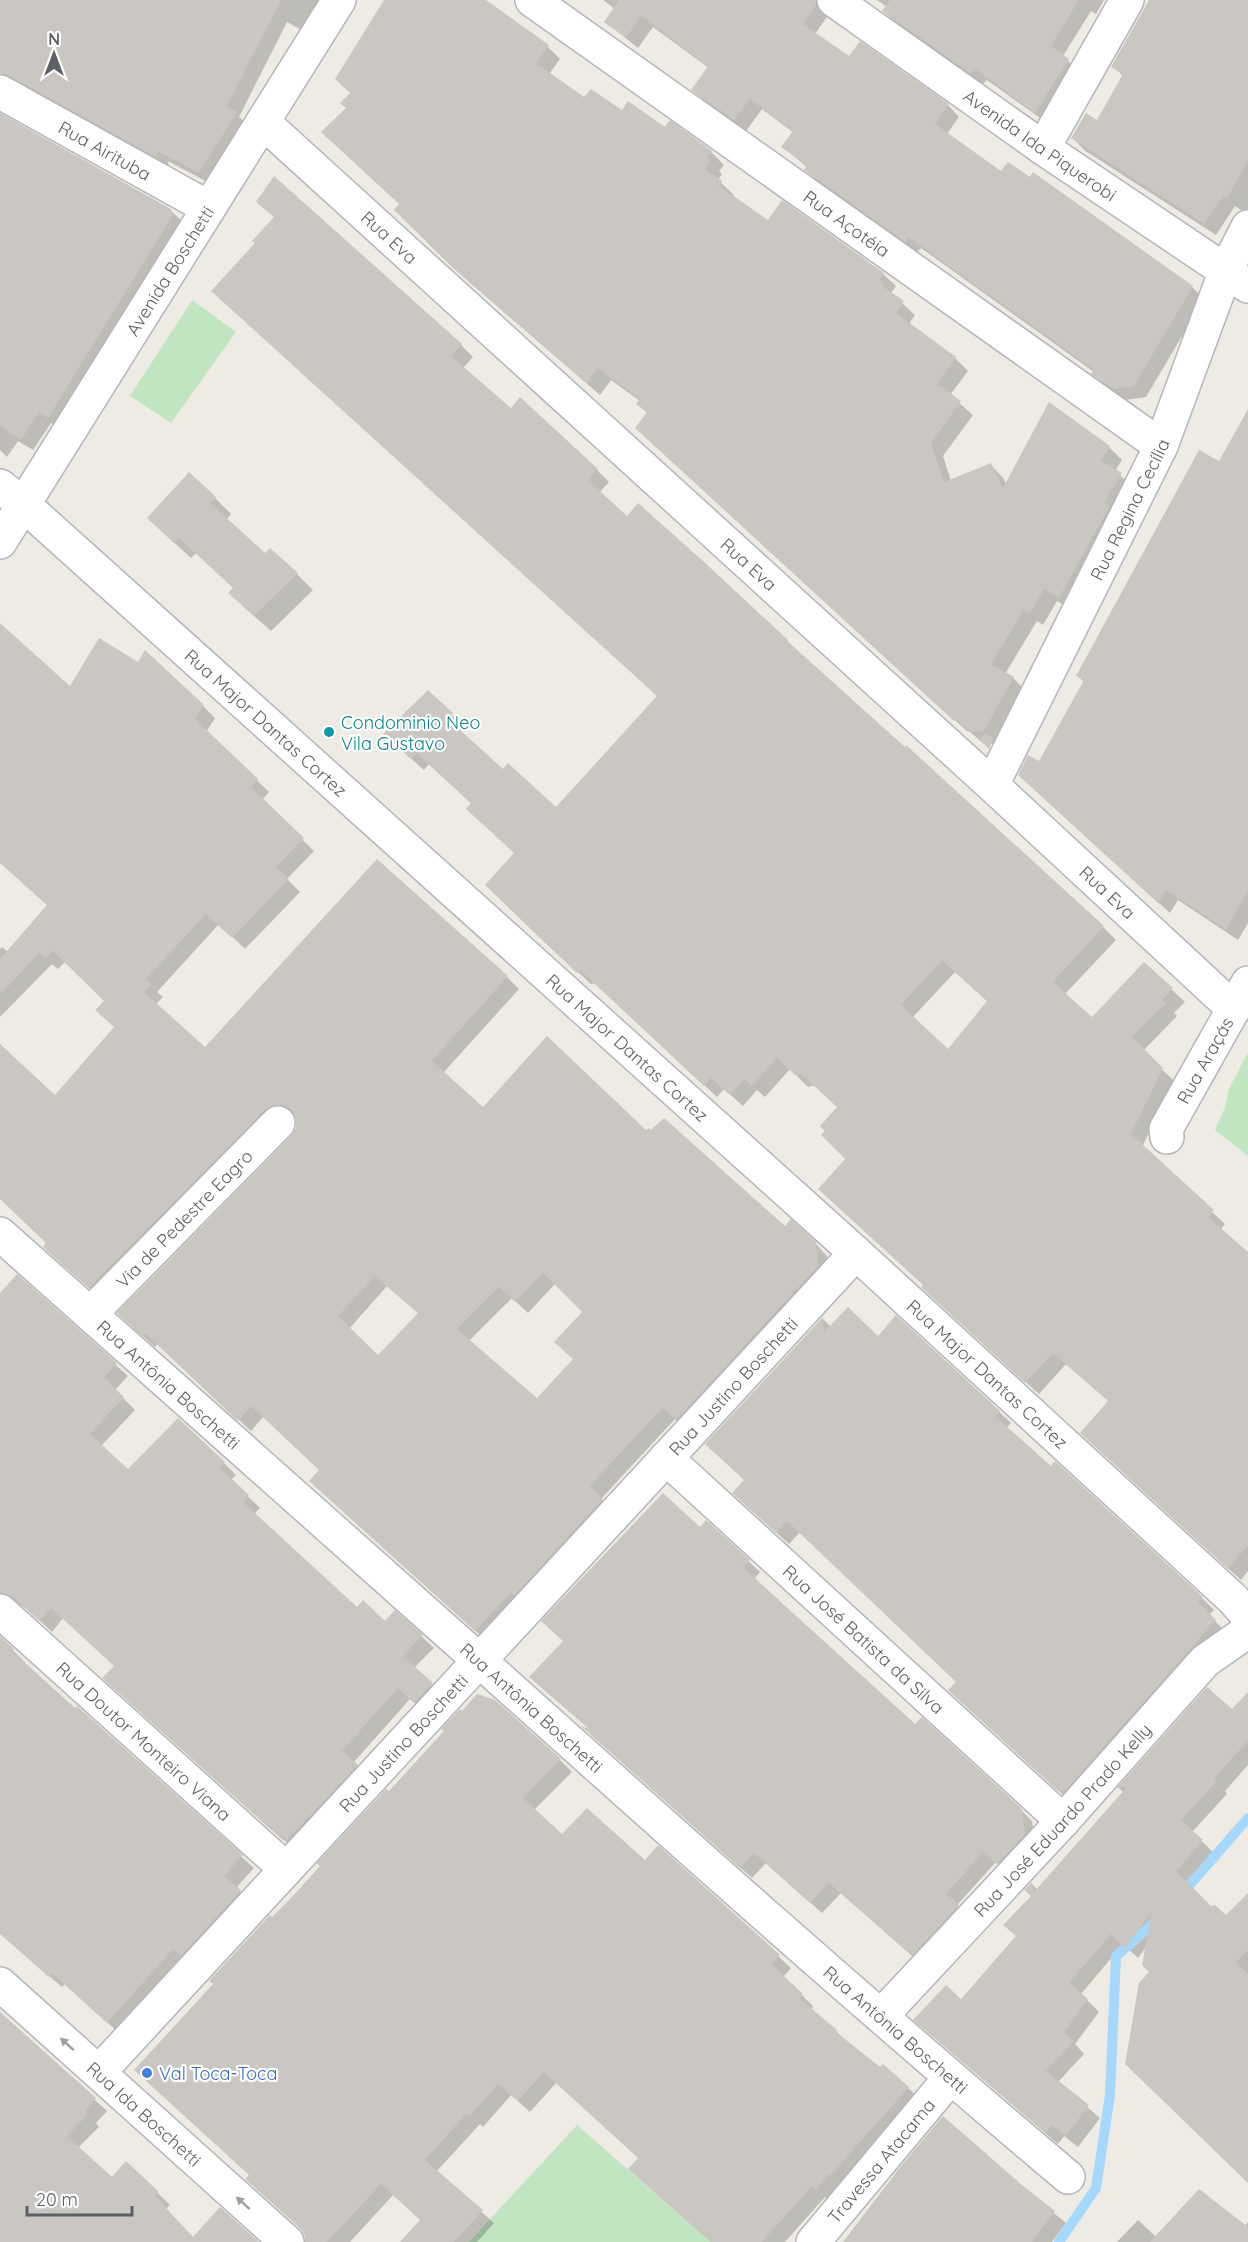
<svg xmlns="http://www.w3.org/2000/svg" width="1248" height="2242" font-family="Quicksand,sans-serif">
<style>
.green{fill:#c2e5c1}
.shadow{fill:#0003;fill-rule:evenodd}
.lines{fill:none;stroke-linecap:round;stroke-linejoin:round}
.stream{stroke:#a5d8fc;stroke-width:10}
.building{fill:#cac6c1;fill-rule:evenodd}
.minor-casing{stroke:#b4b6ba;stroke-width:36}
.minor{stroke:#fff;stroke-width:33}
.oneway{fill:#9d9fa2}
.culture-dot{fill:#0f9aa8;stroke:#fff;stroke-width:2}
.shop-dot{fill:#3f7fe0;stroke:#fff;stroke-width:2}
.labels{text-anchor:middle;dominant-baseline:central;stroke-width:4.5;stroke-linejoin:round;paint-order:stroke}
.street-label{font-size:18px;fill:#5c5f64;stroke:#fff}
.culture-label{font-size:18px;fill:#0d838f;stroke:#fff;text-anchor:start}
.shop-label{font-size:18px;fill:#366cbe;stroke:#fff;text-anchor:start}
</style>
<rect width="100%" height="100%" fill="#eeebe4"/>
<path class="green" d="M192 300 236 332 171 423 130 396Z
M1248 1052V1156L1215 1130 1225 1107 1229 1089Z
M577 2125 711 2242H469Z"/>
<path class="shadow" d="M0 0H324L305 32 287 22 239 117 248 125 211 184 168 161 169 169 0 73Z
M385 0H484L547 46 560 59 549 74 585 99 665 129 670 123 711 152 724 165 719 171 722 174 718 180 734 195 732 197 768 222 883 274 896 286 891 293 915 315 909 324 955 358 968 371 950 395 973 415 943 456 951 481 991 465 1003 478 1007 485 1109 447 1122 460 1115 471 1133 487 1072 610 1057 601 1043 625 1037 621 1005 674 1013 678 1026 691 996 744H984L969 731 968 732 650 440 648 414 638 404 640 401 611 380 600 395 467 280 396 210 400 204 348 108Z
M603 0H831L826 10 827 17 815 34 849 58 948 105 959 117 947 134 1002 173 1030 179 1033 174 1192 287 1204 299 1146 397 1125 400 1105 385 1093 373 1094 372 921 248 917 252 817 181 806 169 807 167 783 147 794 133 762 109 746 131 705 101 693 90 709 68 653 27 638 48 606 22 615 9Z
M877 0H1104L1096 14 1091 11 1063 56 1079 71 1047 123 987 80 983 84 895 22 884 11 887 7Z
M1151 0H1248V215L1235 206 1216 235 1084 150 1073 138 1098 122 1124 77 1113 66Z
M0 121 170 210 183 222 60 428 51 423 33 450 18 441 7 457 0 450Z
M258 202 461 345 473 357 463 368 511 410 597 470 609 482 599 493 627 518 787 641 1103 927 1116 940 1065 994 1092 1019 1144 964 1185 1002 1174 1013 1177 1016 1143 1051 1174 1081 1142 1147 1225 1224 1220 1230 1248 1255V1571L1241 1580 1094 1445 1110 1402 1066 1364 1039 1394 935 1299 847 1159 839 1108 815 1085 808 1087 790 1069 765 1097 757 1090 743 1106 724 1089 717 1097 595 983 591 984 554 950 515 854 472 804 429 764 424 770 397 746 428 692 464 727 460 732 503 771 556 809 658 696 256 243 275 218ZM955 972 988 1002 948 1051 912 1018Z
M1248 420V923L1238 940 1178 900 1170 913 1032 787 1039 763 1085 683 1077 675Z
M215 498 231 514 226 520 265 555 297 574 313 590 271 631 246 609 235 588 196 553 191 558 165 534Z
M0 632 70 688 203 706 215 718 206 732 269 792 262 800 314 851 287 879 300 892 245 949 219 924 157 992 163 997 155 1005 205 1049 507 977 519 989 443 1073 483 1109 646 1132 785 1228 815 1243 827 1256 829 1279 688 1430 675 1419 601 1499 614 1512 488 1642 323 1493 321 1470 264 1416 251 1431 157 1344 155 1347 131 1325 293 1137 297 1129V1116H286L102 1299 56 1259 0 1175V1044L55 1097 115 1028 106 1001 65 962 58 969 52 964 0 1017V950L2 947 8 952 48 906 0 862ZM555 1284 584 1312 575 1359 537 1400 469 1341 512 1298 528 1313ZM387 1286 419 1314 378 1358 349 1329Z
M17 1277 128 1376 115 1390 135 1410 101 1446 128 1471 224 1463 236 1475 231 1480 260 1508 254 1514 357 1609 385 1623 395 1612 434 1648 414 1668 443 1696 427 1714 410 1699 353 1763 368 1778 300 1851 282 1839 116 1690 115 1666 63 1618 52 1632 26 1608 16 1604 0 1609V1294Z
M823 1319 831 1327 878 1338 999 1412 1011 1423 1006 1428 1202 1598 1214 1610 1209 1615 1227 1633 1071 1802 962 1702 958 1682 800 1532 789 1544 746 1505V1481Z
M706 1522 760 1572 754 1579 912 1723 1021 1810 1032 1821 1036 1846 1009 1874 996 1862 957 1905 969 1918 924 1966 841 1893 822 1913 766 1863 752 1878 594 1737 593 1732 700 1529Z
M0 1638 25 1662 24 1664 254 1868 236 1888 252 1903 119 2033 65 1984 62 1987 25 1955 0 1928Z
M1207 1689 1232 1711 1248 1717V1765L1225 1791 1227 1794 1192 1832 1214 1853 1186 1884 1210 1908 1226 1917 1248 1895V2182L1151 1971 1148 1944 1138 1958 1123 1944 1081 1994 1099 2012 1075 2044 1084 2054 1058 2082 1100 2118 1078 2147 1064 2136 1058 2144 927 2031 961 2001 1018 1937 1033 1896 1032 1884 1038 1890 1124 1793 1119 1788Z
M560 1760 572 1772 534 1810 563 1836 645 1862 658 1847 791 1968 783 1977 813 2006 811 2010 836 2031 848 2043 908 2088 920 2099 829 2200 825 2197 785 2242H711L642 2181 640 2158 556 2083 530 2112 511 2095 483 2127 480 2124 436 2172 494 2223 477 2242H413L422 2220 393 2195 350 2242H313L250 2175 272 1919 389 1793Z
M0 2014 107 2111 96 2123 99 2127 78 2148 112 2179 127 2163 170 2205 166 2209 193 2238 257 2242H0Z
M1021 2186 1066 2223 1052 2242H845Z
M1138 2220 1156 2237 1245 2226 1248 2222V2242H1117Z"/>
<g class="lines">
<path class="stream" d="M1181 1895 1248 1818
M1059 2242 1096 2188 1110 2095 1116 1956 1160 1918"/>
</g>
<path class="building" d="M0 0H281L227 106 237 112 199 173 157 151 159 159 9 76 0 73Z
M384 0H486L549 45 536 63 584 97 591 89 622 110 628 101 665 127 670 120 712 151 707 158 711 160 705 169 722 181 719 186 768 220 782 200 884 273 879 280 883 283 882 286 904 301 896 313 956 357 937 384 961 401 931 443 944 482 991 463 1003 488 1049 402 1110 446 1101 461 1122 473 1104 503 1110 506 1059 598 1044 589 1030 613 1024 610 991 664 1014 677 984 731 969 732 956 719 954 721 635 428 647 412 636 404 640 399 597 368 587 383 453 268 394 210 399 204 321 132 346 108 340 103 350 93 335 79Z
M619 0H816V5L803 24 849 56 860 41 949 104 935 124 1001 171 1008 162 1030 177 1033 172 1193 286 1134 386 1113 389 1091 374 1094 370 908 237 905 242 804 170 807 165 781 147 793 131 750 99 734 120 691 90 708 66 641 16 626 38 604 22Z
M890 0H1079L1051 46 1069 59 1035 113 975 69 971 74 970 73 882 11Z
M1149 0H1248V161L1227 198 1223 196 1204 224 1071 138 1086 113 1097 120 1123 74 1111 67Z
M0 113 171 209 173 215 48 418 39 412 21 440 0 426Z
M274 176 462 344 451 356 511 408 520 397 598 469 588 480 627 516 638 503 703 561 788 640V642L905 747 906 745 1104 926 1053 982 1092 1017 1144 962 1173 988 1162 1000 1166 1003 1132 1037 1163 1068 1131 1134 1214 1210 1208 1217 1248 1252V1545L1228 1569 1080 1433 1108 1401 1053 1353 1025 1383 921 1287 923 1285 818 1189 845 1159 821 1135 825 1131 820 1126 837 1107 801 1074 795 1075 777 1058 752 1086 744 1079 730 1095 711 1078 704 1086 581 971 577 973 540 938 485 885 514 853 466 809 471 803 416 753 411 759 383 734 428 690 453 713 448 719 503 769 508 763 556 807 657 696 211 291 255 243 252 241 274 217 256 202ZM942 960 987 1001 948 1049 901 1005Z
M1248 409V890L1226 930 1166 890 1158 903 1018 775 1028 755 1039 761 1084 680 1076 676 1199 450 1219 461Z
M189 472 216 497 210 503 265 553 270 548 298 573 254 616 228 593 233 588 179 538 174 543 147 518Z
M0 623 70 686 99 638 138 662 145 650 204 705 195 719 258 779 251 787 304 838 276 867 289 879 232 938 206 914 146 979 152 984 144 992 205 1047 377 859 508 976 432 1061 483 1107 547 1036 646 1130 649 1128 651 1130 664 1118 785 1226 791 1219 816 1242 818 1266 678 1418 675 1419 662 1408 590 1486 603 1499 514 1596 511 1593 475 1631 309 1481 319 1470 251 1406 238 1421 145 1333 142 1336 117 1313 291 1136 296 1128V1119L291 1109 283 1105H274L265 1110 89 1288 43 1247 46 1243 0 1199V1044L55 1095 114 1027 95 1010 104 1001 53 951 46 959 39 953 2 993 0 991V959L47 905 0 863ZM543 1273 582 1312 554 1342 573 1359 537 1398 457 1329 499 1287 515 1302ZM375 1276 418 1313 378 1355 338 1316Z
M985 733 994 738 989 749 980 740Z
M17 1274 117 1363 104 1378 124 1397 90 1434 128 1469 178 1418 225 1462 220 1468 249 1495 243 1502 357 1607 363 1600 385 1621 395 1610 423 1635 403 1656 433 1683 414 1703 398 1688 342 1751 358 1765 287 1840 268 1827 102 1678 114 1666 51 1608 39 1621 13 1597 0 1593V1293Z
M848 1307 878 1336 896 1315 1000 1411 995 1416 1051 1466 1055 1461 1203 1597 1198 1602 1216 1620 1065 1791H1058L948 1690 956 1682 787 1521 776 1533 732 1493 744 1480 705 1444 823 1317 824 1332Z
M663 1493 700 1527 706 1520 750 1560 743 1567 783 1604 913 1722 915 1724 922 1717 1022 1809 1025 1834 997 1864 983 1852 946 1894 959 1905 912 1956 829 1883 810 1903 754 1853 740 1868 581 1726 589 1729 529 1677 563 1641 541 1621Z
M0 1636 14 1649 12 1651 75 1708 77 1706 243 1855 224 1876 241 1890 181 1956 173 1949 107 2023 52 1973 49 1977 0 1934Z
M1207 1687 1232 1709 1248 1692V1741L1214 1778 1217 1781 1181 1820 1203 1840 1176 1871 1211 1906 1215 1905 1226 1915 1248 1893V1950L1236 1962 1248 1974V2183L1125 2064 1139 1983 1149 1972 1142 1965 1152 1911 1125 1948 1111 1934 1069 1983 1088 1999 1064 2032 1074 2041 1046 2071 1089 2105 1066 2136 1052 2125 1046 2133 913 2020 946 1985 961 1999 1016 1936 1003 1925 1031 1896 1024 1890 1032 1882 1033 1893 1127 1787 1117 1788Z
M477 1694 495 1700 561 1759 523 1798 562 1834 587 1808 645 1860 658 1845 780 1955 772 1965 803 1994 799 1998 837 2030 836 2032 880 2067 883 2064 909 2087 830 2176 829 2174 816 2190 812 2186 762 2242H711L628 2169 638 2158 544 2072 518 2101 498 2084 470 2116 467 2113 425 2160 483 2210 454 2242H400L420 2220 381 2184 327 2242H305V2236L300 2228 245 2179 249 2175 134 2070 213 1984 209 1981 270 1915 272 1917 295 1894 320 1866 317 1863 386 1789 389 1791 444 1731 441 1729 460 1709 462 1711Z
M0 2012 96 2098 85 2111 88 2114 67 2136 112 2177 126 2161 159 2192 155 2196 193 2237 220 2207 259 2242H0Z
M943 2116 1022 2185 1055 2211 1032 2242H843L901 2166Z
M1199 2189 1248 2227V2242H1150Z"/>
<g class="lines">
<defs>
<g id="minor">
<path id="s1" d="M532 0 1161 446"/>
<path id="s2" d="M834 0 1043 148 1248 286"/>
<path id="s3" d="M0 92 209 208"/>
<path id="s4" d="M263 122 992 785 1234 1009"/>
<path d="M1043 148 1127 0"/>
<path id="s5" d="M0 486 24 505 856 1253 1233 1599 1248 1616"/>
<path id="s6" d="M0 542 339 0"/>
<path id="s7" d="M992 785 1161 446 1226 270 1248 227"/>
<path id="s8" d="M1167 1137 1166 1129 1248 983"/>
<path id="s9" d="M0 1234C160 1377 321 1519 481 1662 675 1836 869 2009 1068 2177"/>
<path id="s10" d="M90 1314 278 1123"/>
<path id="s11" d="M666 1458 1063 1821"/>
<path id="s12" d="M0 1611 286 1869"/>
<path id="s13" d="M0 1984 287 2242"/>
<path id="s14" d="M881 2016 1063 1821 1205 1661 1248 1631"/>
<path id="s15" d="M99 2072 856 1253"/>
<path id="s16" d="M813 2242 950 2078"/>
</g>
</defs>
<use href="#minor" class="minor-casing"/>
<use href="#minor" class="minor"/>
</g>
<defs><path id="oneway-solid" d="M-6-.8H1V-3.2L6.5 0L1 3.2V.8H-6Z" transform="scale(1.5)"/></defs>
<g class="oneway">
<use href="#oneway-solid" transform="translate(67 2044) rotate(-138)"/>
<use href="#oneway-solid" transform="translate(243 2203) rotate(-138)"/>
</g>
<circle class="culture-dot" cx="329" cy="732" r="6"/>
<circle class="shop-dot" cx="147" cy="2073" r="6"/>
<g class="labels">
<g class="street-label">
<text stroke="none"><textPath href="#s2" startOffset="252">Avenida Ida Piquerobi</textPath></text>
<text stroke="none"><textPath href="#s3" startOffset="120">Rua Airituba</textPath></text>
<text stroke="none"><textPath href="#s1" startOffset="386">Rua Açotéia</textPath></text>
<text stroke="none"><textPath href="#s4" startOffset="171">Rua Eva</textPath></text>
<text stroke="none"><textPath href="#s6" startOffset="320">Avenida Boschetti</textPath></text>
<text stroke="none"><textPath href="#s7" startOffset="308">Rua Regina Cecília</textPath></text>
<text stroke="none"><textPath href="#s4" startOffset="657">Rua Eva</textPath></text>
<text stroke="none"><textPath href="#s5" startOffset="356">Rua Major Dantas Cortez</textPath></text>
<text stroke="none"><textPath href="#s4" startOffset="1143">Rua Eva</textPath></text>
<text stroke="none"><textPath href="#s5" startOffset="842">Rua Major Dantas Cortez</textPath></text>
<text stroke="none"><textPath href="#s8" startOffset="87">Rua Araçás</textPath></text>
<text stroke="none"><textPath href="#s10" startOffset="134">Via de Pedestre Eagro</textPath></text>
<text stroke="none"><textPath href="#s5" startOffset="1328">Rua Major Dantas Cortez</textPath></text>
<text stroke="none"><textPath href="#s9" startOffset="226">Rua Antônia Boschetti</textPath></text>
<text stroke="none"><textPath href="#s15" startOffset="934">Rua Justino Boschetti</textPath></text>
<text stroke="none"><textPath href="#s11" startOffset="268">Rua José Batista da Silva</textPath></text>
<text stroke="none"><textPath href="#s9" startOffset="712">Rua Antônia Boschetti</textPath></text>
<text stroke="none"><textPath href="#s12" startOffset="194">Rua Doutor Monteiro Viana</textPath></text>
<text stroke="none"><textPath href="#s15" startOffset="448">Rua Justino Boschetti</textPath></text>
<text stroke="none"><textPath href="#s14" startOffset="267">Rua José Eduardo Prado Kelly</textPath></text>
<text stroke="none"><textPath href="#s9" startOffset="1198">Rua Antônia Boschetti</textPath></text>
<text stroke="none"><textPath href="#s13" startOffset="194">Rua Ida Boschetti</textPath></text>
<text stroke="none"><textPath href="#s16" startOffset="106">Travessa Atacama</textPath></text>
</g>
<g class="culture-label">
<text x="341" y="722">Condominio Neo<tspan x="341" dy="21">Vila Gustavo</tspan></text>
</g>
<g class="shop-label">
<text x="159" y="2073">Val Toca-Toca</text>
</g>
</g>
<g transform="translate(54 54)" stroke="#ffffff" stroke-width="4.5" paint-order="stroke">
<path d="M0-4.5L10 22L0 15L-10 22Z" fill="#5c5f64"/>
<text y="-9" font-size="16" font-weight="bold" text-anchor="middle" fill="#5c5f64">N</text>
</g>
<path d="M27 2206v9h105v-9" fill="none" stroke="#5c5f64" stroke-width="3"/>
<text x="36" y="2206" font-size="18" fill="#5c5f64" stroke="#ffffff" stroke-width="4.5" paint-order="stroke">20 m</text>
</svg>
